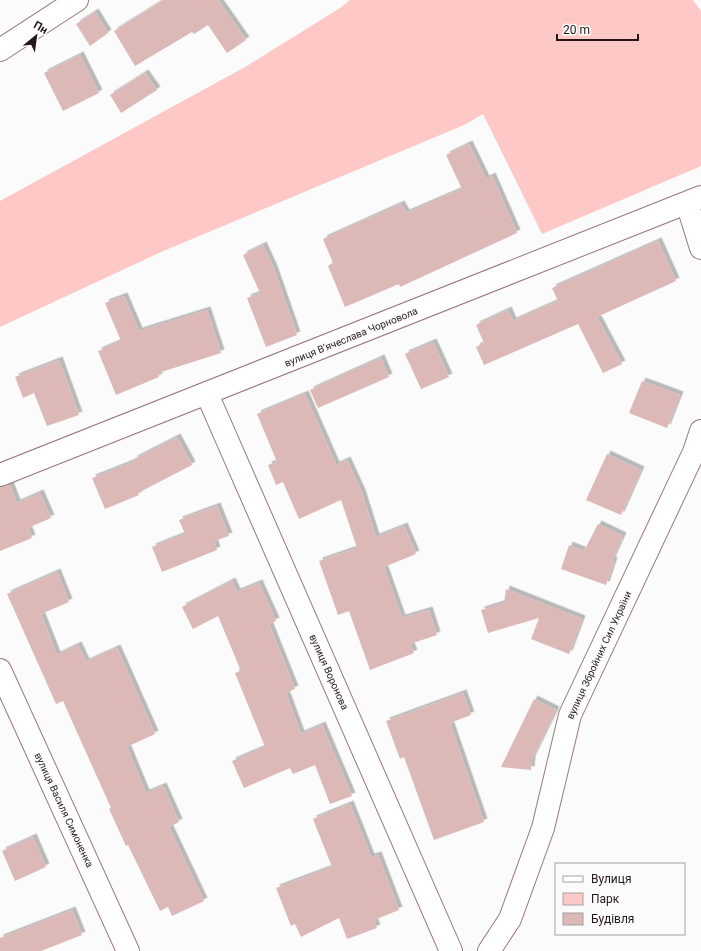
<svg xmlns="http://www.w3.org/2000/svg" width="701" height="951" font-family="Roboto,sans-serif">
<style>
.green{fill:#fdc8c6}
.building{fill:#dcb9b7;filter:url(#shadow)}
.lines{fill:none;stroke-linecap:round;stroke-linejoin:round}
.minor-casing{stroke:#987877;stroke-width:24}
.minor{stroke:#fff;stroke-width:22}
.labels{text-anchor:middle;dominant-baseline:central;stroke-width:3.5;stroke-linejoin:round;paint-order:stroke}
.street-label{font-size:10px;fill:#241817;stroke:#fbfbfb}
</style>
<defs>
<filter id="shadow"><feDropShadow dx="3.5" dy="-3.5" stdDeviation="0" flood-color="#0004"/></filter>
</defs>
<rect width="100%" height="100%" fill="#fbfbfb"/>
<path class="green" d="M350 0H693L701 11V166L542 234 483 114 464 125 161 252 0 327V201L245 67 340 8Z"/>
<path class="building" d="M164 0H218L246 40 227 53 208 25 194 34 192 32 135 66 114 31Z
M95 12 108 33 90 46 76 24Z
M80 55 99 93 63 111 44 73Z
M145 73 157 90 121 113 110 95Z
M469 144 486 179 492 176 517 233 400 287 399 284 345 307 328 266 333 263 323 239 401 204 406 213 462 189 446 155Z
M658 241 676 281 597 317 622 364 603 373 578 324 484 365 476 347 484 343 476 325 508 310 513 321 558 301 552 288Z
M263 245 274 269 297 335 266 347 247 298 260 293 243 255Z
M124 296 139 331 207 310 221 353 158 373 159 377 116 395 98 351 121 341 105 303Z
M433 342 449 377 421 389 405 354Z
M381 358 389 377 318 408 310 390Z
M59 360 79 415 47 426 34 393 23 398 15 377Z
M642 381 680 395 667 428 629 413Z
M305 394 336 465 347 460 362 493 376 537 404 526 416 554 384 567 402 618 429 610 437 635 410 644 414 653 370 670 349 611 338 615 319 561 357 548 341 500 299 519 283 482 276 485 268 465 277 462 257 414Z
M177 437 192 465 138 493 139 495 105 509 92 478 135 461 134 459Z
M607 454 641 470 621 515 586 500Z
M10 485 17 503 40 493 51 518 28 528 32 538 0 551V487Z
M217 506 229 536 214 541 217 550 162 572 152 547 185 534 179 520Z
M598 524 623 536 612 560 614 561 606 585 561 569 569 545 584 551Z
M57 572 69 602 41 614 57 655 78 645 86 662 117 648 155 734 127 747 146 793 163 786 179 822 169 827 204 901 172 916 168 907 160 911 128 845 126 846 109 809 111 808 63 701 56 704 7 594Z
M232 581 237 592 259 583 276 621 269 624 295 689 286 693 301 734 322 725 352 796 330 804 315 765 293 774 290 768 244 788 232 761 265 747 235 673 241 671 218 616 193 629 182 607Z
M506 589 582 619 569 654 531 639 539 618 488 633 481 610 504 603Z
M463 693 471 715 450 723 484 822 434 840 404 757 400 759 386 721Z
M534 699 556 710 532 759 531 770 501 767Z
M350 804 371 857 378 855 399 910 374 920 377 928 347 939 339 918 301 937 295 924 291 926 276 888 332 867 313 819Z
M33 837 46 867 15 881 2 851Z
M72 910 82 935 41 951H0V938Z"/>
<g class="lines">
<defs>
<path id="minor" d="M0 50 77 0
M687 203 701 248
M207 394 451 951
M0 475 701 197
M0 670 128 951
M489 951 510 919 543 828 570 715 694 452 701 431"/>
</defs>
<use href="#minor" class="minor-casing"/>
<use href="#minor" class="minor"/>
</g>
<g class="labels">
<g class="street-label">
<text transform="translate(351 337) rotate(-22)">вулиця Вʼячеслава Чорновола</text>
<text transform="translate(599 655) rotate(-65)">вулиця Збройних Сил України</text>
<text transform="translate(329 672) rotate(66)">вулиця Воронова</text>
<text transform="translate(64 810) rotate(65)">вулиця Василя Симоненка</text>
</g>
</g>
<rect x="555" y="863" width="130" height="72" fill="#fbfbfb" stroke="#a5a0a0"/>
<rect x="563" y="876" width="20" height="6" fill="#ffffff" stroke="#a5a0a0"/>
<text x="591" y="883" font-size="12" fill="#241817">Вулиця</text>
<rect x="563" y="893" width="20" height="12" fill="#fdc8c6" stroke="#a5a0a0"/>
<text x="591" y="903" font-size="12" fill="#241817">Парк</text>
<rect x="563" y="913" width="20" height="12" fill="#dcb9b7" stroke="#a5a0a0"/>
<text x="591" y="923" font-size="12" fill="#241817">Будівля</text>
<g transform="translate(36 36) rotate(29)" stroke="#fbfbfb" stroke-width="3" paint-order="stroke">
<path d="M0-3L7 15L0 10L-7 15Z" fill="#241817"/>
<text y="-6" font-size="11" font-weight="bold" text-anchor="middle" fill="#241817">Пн</text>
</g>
<path d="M557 34v6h81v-6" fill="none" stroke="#241817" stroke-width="2"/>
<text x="563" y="34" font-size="12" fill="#241817" stroke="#fbfbfb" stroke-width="3" paint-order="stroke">20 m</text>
</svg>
